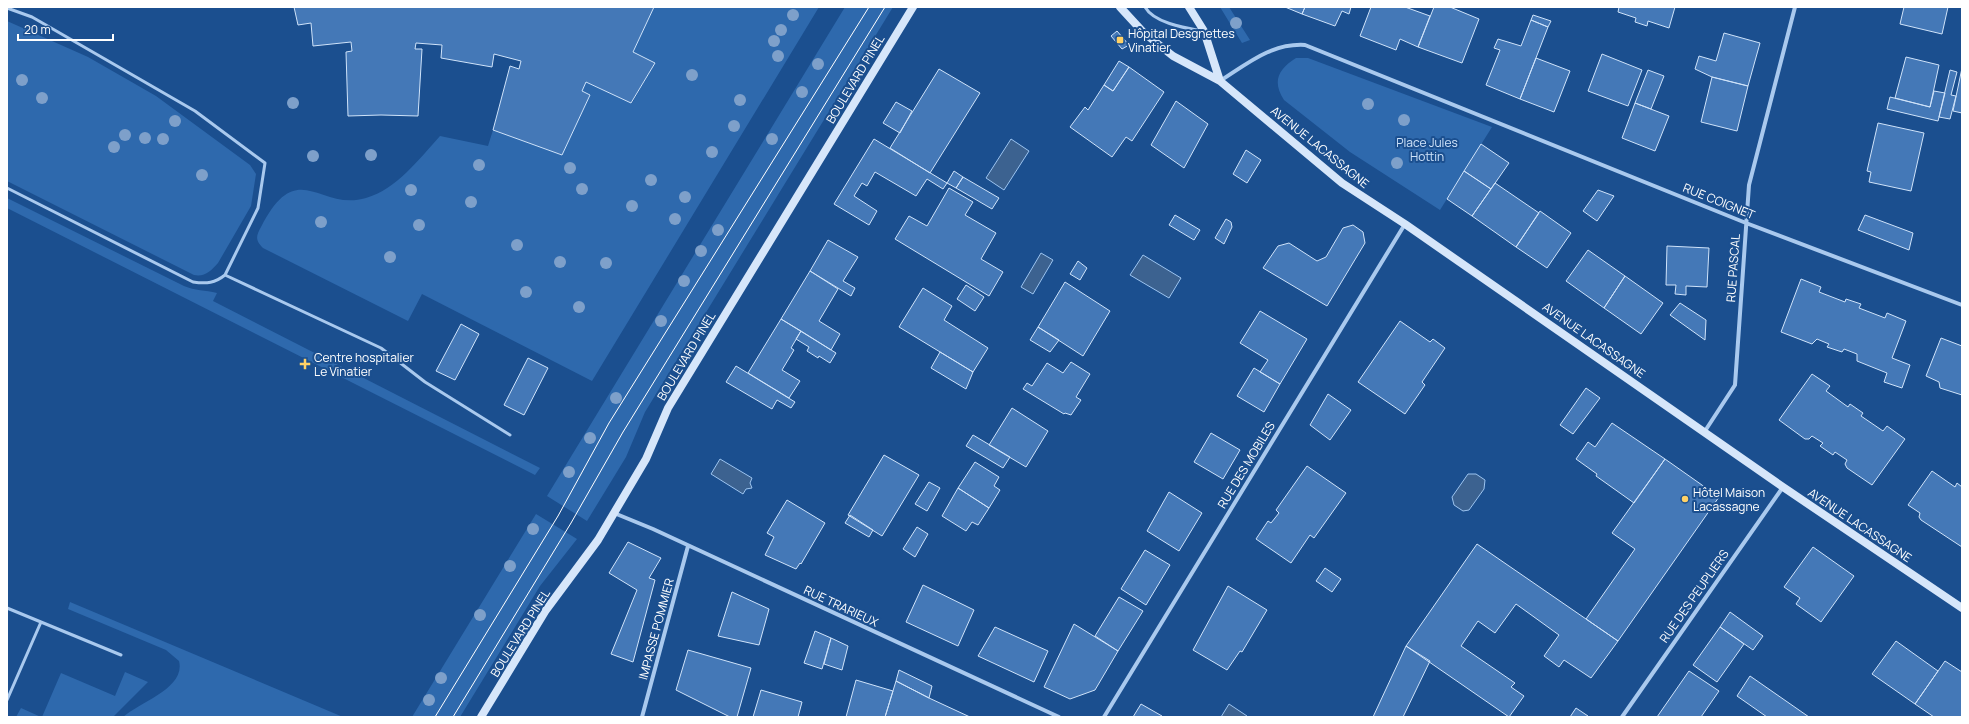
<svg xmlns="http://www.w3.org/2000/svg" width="1969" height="724" font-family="Manrope,sans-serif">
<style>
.green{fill:#2e69ad}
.water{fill:#3c6290;stroke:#9cc4f0}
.building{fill:#4478b7;stroke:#cfe3fa}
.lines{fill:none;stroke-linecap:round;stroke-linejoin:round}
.service{stroke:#a9c9ee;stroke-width:3}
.minor{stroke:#a9c9ee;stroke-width:4}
.secondary{stroke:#d6e6fa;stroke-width:8}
.tram{stroke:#fff;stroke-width:1}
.tree{fill:#7ea0ca}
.poi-dot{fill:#ffd166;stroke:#1b4f8f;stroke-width:1.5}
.labels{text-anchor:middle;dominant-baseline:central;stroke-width:4;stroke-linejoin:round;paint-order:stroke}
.poi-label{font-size:12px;fill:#fff;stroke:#1b4f8f;text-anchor:start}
.street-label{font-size:12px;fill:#fff;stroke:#1b4f8f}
.park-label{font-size:12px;fill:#cfe3fa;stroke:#1b4f8f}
</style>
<rect width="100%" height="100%" fill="#1b4f8f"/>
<path class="green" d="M654 7H819L592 381 422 294 408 321 263 248C255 240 256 236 261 227 298 155 319 212 366 198 397 189 419 159 440 136L488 146 493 130 562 155 590 95 582 91 586 82 632 103 655 63 633 52Z
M845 7H893L645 412 626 457 587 521 547 496Z
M1220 7H1229L1250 40 1242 43Z
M7 21 88 57 156 96 250 165 256 174 251 206 218 263C211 271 205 277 194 275L7 181Z
M1296 58H1308L1492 127 1440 210 1350 152 1284 100C1272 82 1278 69 1296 58Z
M7 198 184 286C195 291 205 290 217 293L213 301 540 468 535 475 7 208Z
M536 514 577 539 540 586 460 717H412Z
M70 602 343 717H123C140 702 186 688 179 661L166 650 68 609Z
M125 672 148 682 113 717H42L61 673 115 696Z
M21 708 41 717H16Z"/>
<path class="water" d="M1011 139 1029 151 1004 190 986 178Z
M1041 253 1053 260 1033 294 1021 287Z
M1143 255 1181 278 1169 298 1130 275Z
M720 459 752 478 750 483 752 488 746 489 743 494 711 474Z
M1468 474H1476L1485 480 1484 489 1469 510 1463 511 1454 505 1452 497Z
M1229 704 1247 716 1246 717H1221Z"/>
<path class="building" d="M294 7H654L633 52 655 63 631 103 586 82 582 91 590 95 562 155 493 130 510 66 519 69 521 61 494 54 492 67 441 58 442 45 416 43 415 49H422L418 116 381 115 348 116 346 52 352 51 351 42 313 46 311 23 298 25Z
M1285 7H1305L1302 14Z
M1305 7H1351L1349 14 1342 11 1335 26 1302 14Z
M1371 7H1405L1430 16 1418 47 1400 39 1396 50 1360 36Z
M1434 7H1450L1479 19 1462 63 1418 47Z
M1619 7H1675L1669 28 1648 21 1647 26 1635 22 1636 18 1618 12Z
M1904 7H1948L1942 34 1900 24Z
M1533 15 1551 21 1548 27 1531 20Z
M1531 20 1548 27 1520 99 1486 85 1500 50 1494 48 1498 39 1521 46Z
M1117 31 1129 45 1122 49 1111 36Z
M1724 33 1760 43 1748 86 1712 77 1695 69 1699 56 1716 61Z
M1602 54 1642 70 1628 106 1588 91Z
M1906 57 1939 65 1930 107 1895 98Z
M1536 58 1570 71 1554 112 1520 99Z
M1119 61 1129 67 1113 91 1104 85Z
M1129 67 1164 92 1132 141 1126 137 1112 157 1070 127 1085 107 1088 110 1104 85 1113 91Z
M1962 68V113L1953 111Z
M939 69 980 93 930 173 890 148Z
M1648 70 1664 76 1651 109 1635 103Z
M1950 70 1957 72 1951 95 1956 96 1950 119 1939 117Z
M1712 77 1748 86 1737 131 1701 122Z
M1934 91 1945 93 1938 121 1887 109 1890 97 1930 107Z
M1176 101 1208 124 1184 168 1151 145Z
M896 102 912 111 900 133 883 123Z
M1635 103 1669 116 1655 151 1622 138Z
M1878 123 1924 133 1911 191 1869 182 1871 172 1867 171Z
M874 139 947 183 943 189 927 179 916 196 875 172 867 186 862 183 854 196 877 211 869 225 834 204Z
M1481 144 1509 163 1491 189 1464 171Z
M1246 150 1261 160 1247 183 1233 174Z
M954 171 963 177 956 188 947 183Z
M1464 171 1491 189 1472 216 1447 199Z
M963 177 999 198 992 209 956 188Z
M1495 183 1539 213 1516 247 1472 216Z
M949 188 973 202 965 215 996 233 981 259 1003 272 989 296 895 239 909 216 927 226Z
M1598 190 1614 196 1597 221 1583 211Z
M1540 211 1571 233 1547 268 1516 247Z
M1175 215 1200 230 1194 240 1169 225Z
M1865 215 1913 233 1909 250 1858 230Z
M1226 219 1231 222 1232 227 1224 244 1215 238Z
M1353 225 1363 232 1365 243 1327 306 1263 268 1278 246 1289 243 1317 261 1326 257 1343 228Z
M828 240 858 257 843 281 855 288 851 296 810 271Z
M1667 246 1709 248 1707 287 1686 286V295L1675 294 1676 285H1666Z
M1588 250 1625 276 1604 308 1566 281Z
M1078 261 1087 268 1080 280 1070 274Z
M810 271 838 289 819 321 840 334 831 350 781 319Z
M1625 276 1663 303 1641 334 1604 308Z
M1801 279 1821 287 1819 292 1845 302 1846 299 1861 304 1859 308 1885 318 1887 313 1906 321 1892 358 1910 365 1902 388 1884 382 1887 373 1857 361V354L1844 349 1842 352 1827 347 1829 344 1817 339 1812 344 1781 332Z
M1065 282 1110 311 1083 356 1038 327Z
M966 285 984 297 975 311 957 299Z
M923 288 952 306 944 320 988 348 973 372 899 327Z
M1680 303 1706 320 1705 340 1670 315Z
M1260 311 1307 339 1280 384 1260 372 1268 360 1240 343Z
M781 319 801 331 791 348 794 350 782 370 800 381 789 398 748 373Z
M1400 321 1430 342 1433 339 1445 348 1422 382 1425 385 1405 414 1358 382Z
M461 324 479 334 455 380 436 371Z
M1038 327 1059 340 1050 352 1030 340Z
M801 331 836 353 830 363 819 356 818 358 807 351 809 347 796 339Z
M1941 338 1962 346V395L1940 388 1939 382 1926 376Z
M940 352 973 372 966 389 931 368Z
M528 358 548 368 524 415 504 405Z
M1071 362 1090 374 1076 397 1081 400 1071 415 1065 413 1064 414 1023 389 1027 383 1032 386 1047 363 1063 373Z
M736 366 795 402 791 408 777 400 772 409 726 382Z
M1254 368 1280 384 1264 412 1237 396Z
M1812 374 1830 386 1826 391 1848 407 1850 404 1863 413 1861 416 1883 431 1887 426 1905 439 1872 485 1847 468 1845 464 1847 460 1835 452 1833 455 1820 446 1823 443 1812 436 1809 439H1805L1779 420Z
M1586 388 1600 398 1573 434 1560 425Z
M1328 394 1351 410 1330 440 1310 425Z
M1012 408 1048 431 1026 467 989 445Z
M1612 423 1665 459 1634 503 1596 476 1597 474 1576 459 1588 442 1595 447Z
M1211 433 1240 450 1223 479 1194 462Z
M973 435 1010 457 1003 468 966 446Z
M884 455 919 475 882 536 848 515Z
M1665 459 1719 497 1618 641 1586 619 1635 549 1612 533Z
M975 462 999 477 994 486 1000 490 989 508 958 488Z
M1307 466 1346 493 1314 538 1310 535 1291 563 1256 539 1268 521 1271 523 1279 513 1276 510Z
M1932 471 1955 487 1957 483 1962 487V547L1921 520 1919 517 1920 513 1908 505Z
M929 482 940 488 927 511 915 504Z
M958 488 989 508 978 525 972 522 966 531 942 516Z
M1169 492 1202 513 1179 551 1147 531Z
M787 500 825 523 801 564 800 563 796 569 765 555 774 537 767 533Z
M850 515 873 530 869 537 845 523Z
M917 527 928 534 915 557 903 549Z
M628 542 661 558 649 578 655 580 633 662 611 654 637 590 609 573Z
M1477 544 1618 641 1591 678 1564 660 1559 667 1544 656 1559 635 1516 604 1495 633 1478 621 1461 646 1515 683 1511 687 1524 696 1509 717 1406 646Z
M1813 547 1854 576 1821 622 1796 604 1800 598 1784 587Z
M1145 550 1170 565 1146 605 1121 589Z
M1325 568 1341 579 1332 592 1316 581Z
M923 585 974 610 958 646 906 622Z
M1228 586 1267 610 1242 652 1240 651 1227 670 1193 650Z
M732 592 769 609 759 645 718 636Z
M1119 597 1143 611 1118 651 1095 636Z
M1730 612 1763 636 1753 650 1720 627Z
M1074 624 1118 651 1095 690 1070 699 1044 687Z
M995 627 1048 651 1034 682 978 656Z
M1720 627 1744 644 1717 682 1693 665Z
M815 631 831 638 822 669 804 663Z
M831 638 848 646 842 670 824 664Z
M1896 641 1938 671 1915 704 1872 674Z
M1406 646 1430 661 1403 717H1373Z
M688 650 751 668 737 717H730L676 690Z
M1945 661 1962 672V717H1934L1915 704Z
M899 670 932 686 929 698 896 681Z
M1689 671 1719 691 1701 717H1657Z
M1750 676 1809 717H1767L1737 696Z
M856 680 893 691 885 717H846Z
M896 681 929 698 970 717H885Z
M761 690 802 702 798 717H753Z
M1141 704 1162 716 1161 717H1133Z
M1576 708 1588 716 1587 717H1570Z"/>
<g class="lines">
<path class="service" d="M1145 7C1154 23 1185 28 1202 31
M7 8 32 17 195 111 265 163 258 208 225 275 381 348 425 382 510 435
M7 188 193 282C207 284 215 283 225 275
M7 608 121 655
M7 700 41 622"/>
<path class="minor" d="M1220 81C1247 64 1271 43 1305 45L1746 223 1962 305
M1705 431 1735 385 1749 185 1795 7
M614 513 653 529 1059 717
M642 717 688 546
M1104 717 1405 224
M1622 717 1783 487"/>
<path class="secondary" d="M1120 7 1143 32 1173 56 1220 81 1342 183 1405 224 1783 487 1962 608
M1189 7 1204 31 1220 81
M481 717 546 610 598 540 646 459 668 408 913 7"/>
<path class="tram" d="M435 717 558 516 609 423 869 7
M453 717 571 523 623 432 885 7"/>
</g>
<g class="tree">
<circle cx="793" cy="15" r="6"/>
<circle cx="1236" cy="23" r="6"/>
<circle cx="781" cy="30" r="6"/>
<circle cx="774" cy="41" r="6"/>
<circle cx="778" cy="56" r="6"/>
<circle cx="818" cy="64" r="6"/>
<circle cx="692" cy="75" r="6"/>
<circle cx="22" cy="80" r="6"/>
<circle cx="802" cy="92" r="6"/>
<circle cx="42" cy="98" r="6"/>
<circle cx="740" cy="100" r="6"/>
<circle cx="293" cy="103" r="6"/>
<circle cx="1368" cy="104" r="6"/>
<circle cx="1404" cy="120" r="6"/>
<circle cx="175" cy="121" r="6"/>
<circle cx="734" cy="126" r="6"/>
<circle cx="125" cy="135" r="6"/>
<circle cx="145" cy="138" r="6"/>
<circle cx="163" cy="139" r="6"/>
<circle cx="772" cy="139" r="6"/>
<circle cx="114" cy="147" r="6"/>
<circle cx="712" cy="152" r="6"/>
<circle cx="371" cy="155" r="6"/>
<circle cx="313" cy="156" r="6"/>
<circle cx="1397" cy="163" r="6"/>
<circle cx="479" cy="165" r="6"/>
<circle cx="570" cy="168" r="6"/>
<circle cx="202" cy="175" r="6"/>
<circle cx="651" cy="180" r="6"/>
<circle cx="582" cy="189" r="6"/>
<circle cx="411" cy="190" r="6"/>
<circle cx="685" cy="197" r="6"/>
<circle cx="471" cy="202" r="6"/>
<circle cx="632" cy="206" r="6"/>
<circle cx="675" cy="219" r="6"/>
<circle cx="321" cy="222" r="6"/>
<circle cx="419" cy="225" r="6"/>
<circle cx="718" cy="230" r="6"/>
<circle cx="517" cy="245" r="6"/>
<circle cx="701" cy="251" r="6"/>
<circle cx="390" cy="257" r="6"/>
<circle cx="560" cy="262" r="6"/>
<circle cx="606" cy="263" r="6"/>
<circle cx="684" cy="281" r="6"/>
<circle cx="526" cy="292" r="6"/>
<circle cx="579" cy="307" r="6"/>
<circle cx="661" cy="321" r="6"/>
<circle cx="616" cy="398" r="6"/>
<circle cx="590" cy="438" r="6"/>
<circle cx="569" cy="472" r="6"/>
<circle cx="533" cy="529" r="6"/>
<circle cx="510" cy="566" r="6"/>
<circle cx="480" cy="615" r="6"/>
<circle cx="441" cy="678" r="6"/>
<circle cx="429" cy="700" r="6"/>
</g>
<g class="poi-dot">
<rect x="1116" y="36" width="8" height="8" rx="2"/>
<path d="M303 358h4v4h4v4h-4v4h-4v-4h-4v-4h4z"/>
<circle cx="1685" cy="499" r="4"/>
</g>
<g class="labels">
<g class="poi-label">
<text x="1128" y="33">Hôpital Desgnettes<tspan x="1128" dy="14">Vinatier</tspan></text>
<text x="314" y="357">Centre hospitalier<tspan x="314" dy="14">Le Vinatier</tspan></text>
<text x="1693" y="492">Hôtel Maison<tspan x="1693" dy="14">Lacassagne</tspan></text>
</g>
<g class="street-label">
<text transform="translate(855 79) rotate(-59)">BOULEVARD PINEL</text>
<text transform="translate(1320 147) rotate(39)">AVENUE LACASSAGNE</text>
<text transform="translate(1719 201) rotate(22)">RUE COIGNET</text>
<text transform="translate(1733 268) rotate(-86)">RUE PASCAL</text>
<text transform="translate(1594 340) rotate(35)">AVENUE LACASSAGNE</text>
<text transform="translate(686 356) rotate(-59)">BOULEVARD PINEL</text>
<text transform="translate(1246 465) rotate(-59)">RUE DES MOBILES</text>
<text transform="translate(1860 525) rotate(34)">AVENUE LACASSAGNE</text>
<text transform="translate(1694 596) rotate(-55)">RUE DES PEUPLIERS</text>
<text transform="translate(841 606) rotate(25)">RUE TRARIEUX</text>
<text transform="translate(656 629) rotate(-75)">IMPASSE POMMIER</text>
<text transform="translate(520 633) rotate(-58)">BOULEVARD PINEL</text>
</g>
<g class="park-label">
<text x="1427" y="142">Place Jules<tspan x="1427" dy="14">Hottin</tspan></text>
</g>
</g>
<rect width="1969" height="724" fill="none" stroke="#ffffff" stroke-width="16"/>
<path d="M18 34v6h95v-6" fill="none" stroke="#ffffff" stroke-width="2"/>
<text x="24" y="34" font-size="12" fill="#ffffff" stroke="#1b4f8f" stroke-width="3" paint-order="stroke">20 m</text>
</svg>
